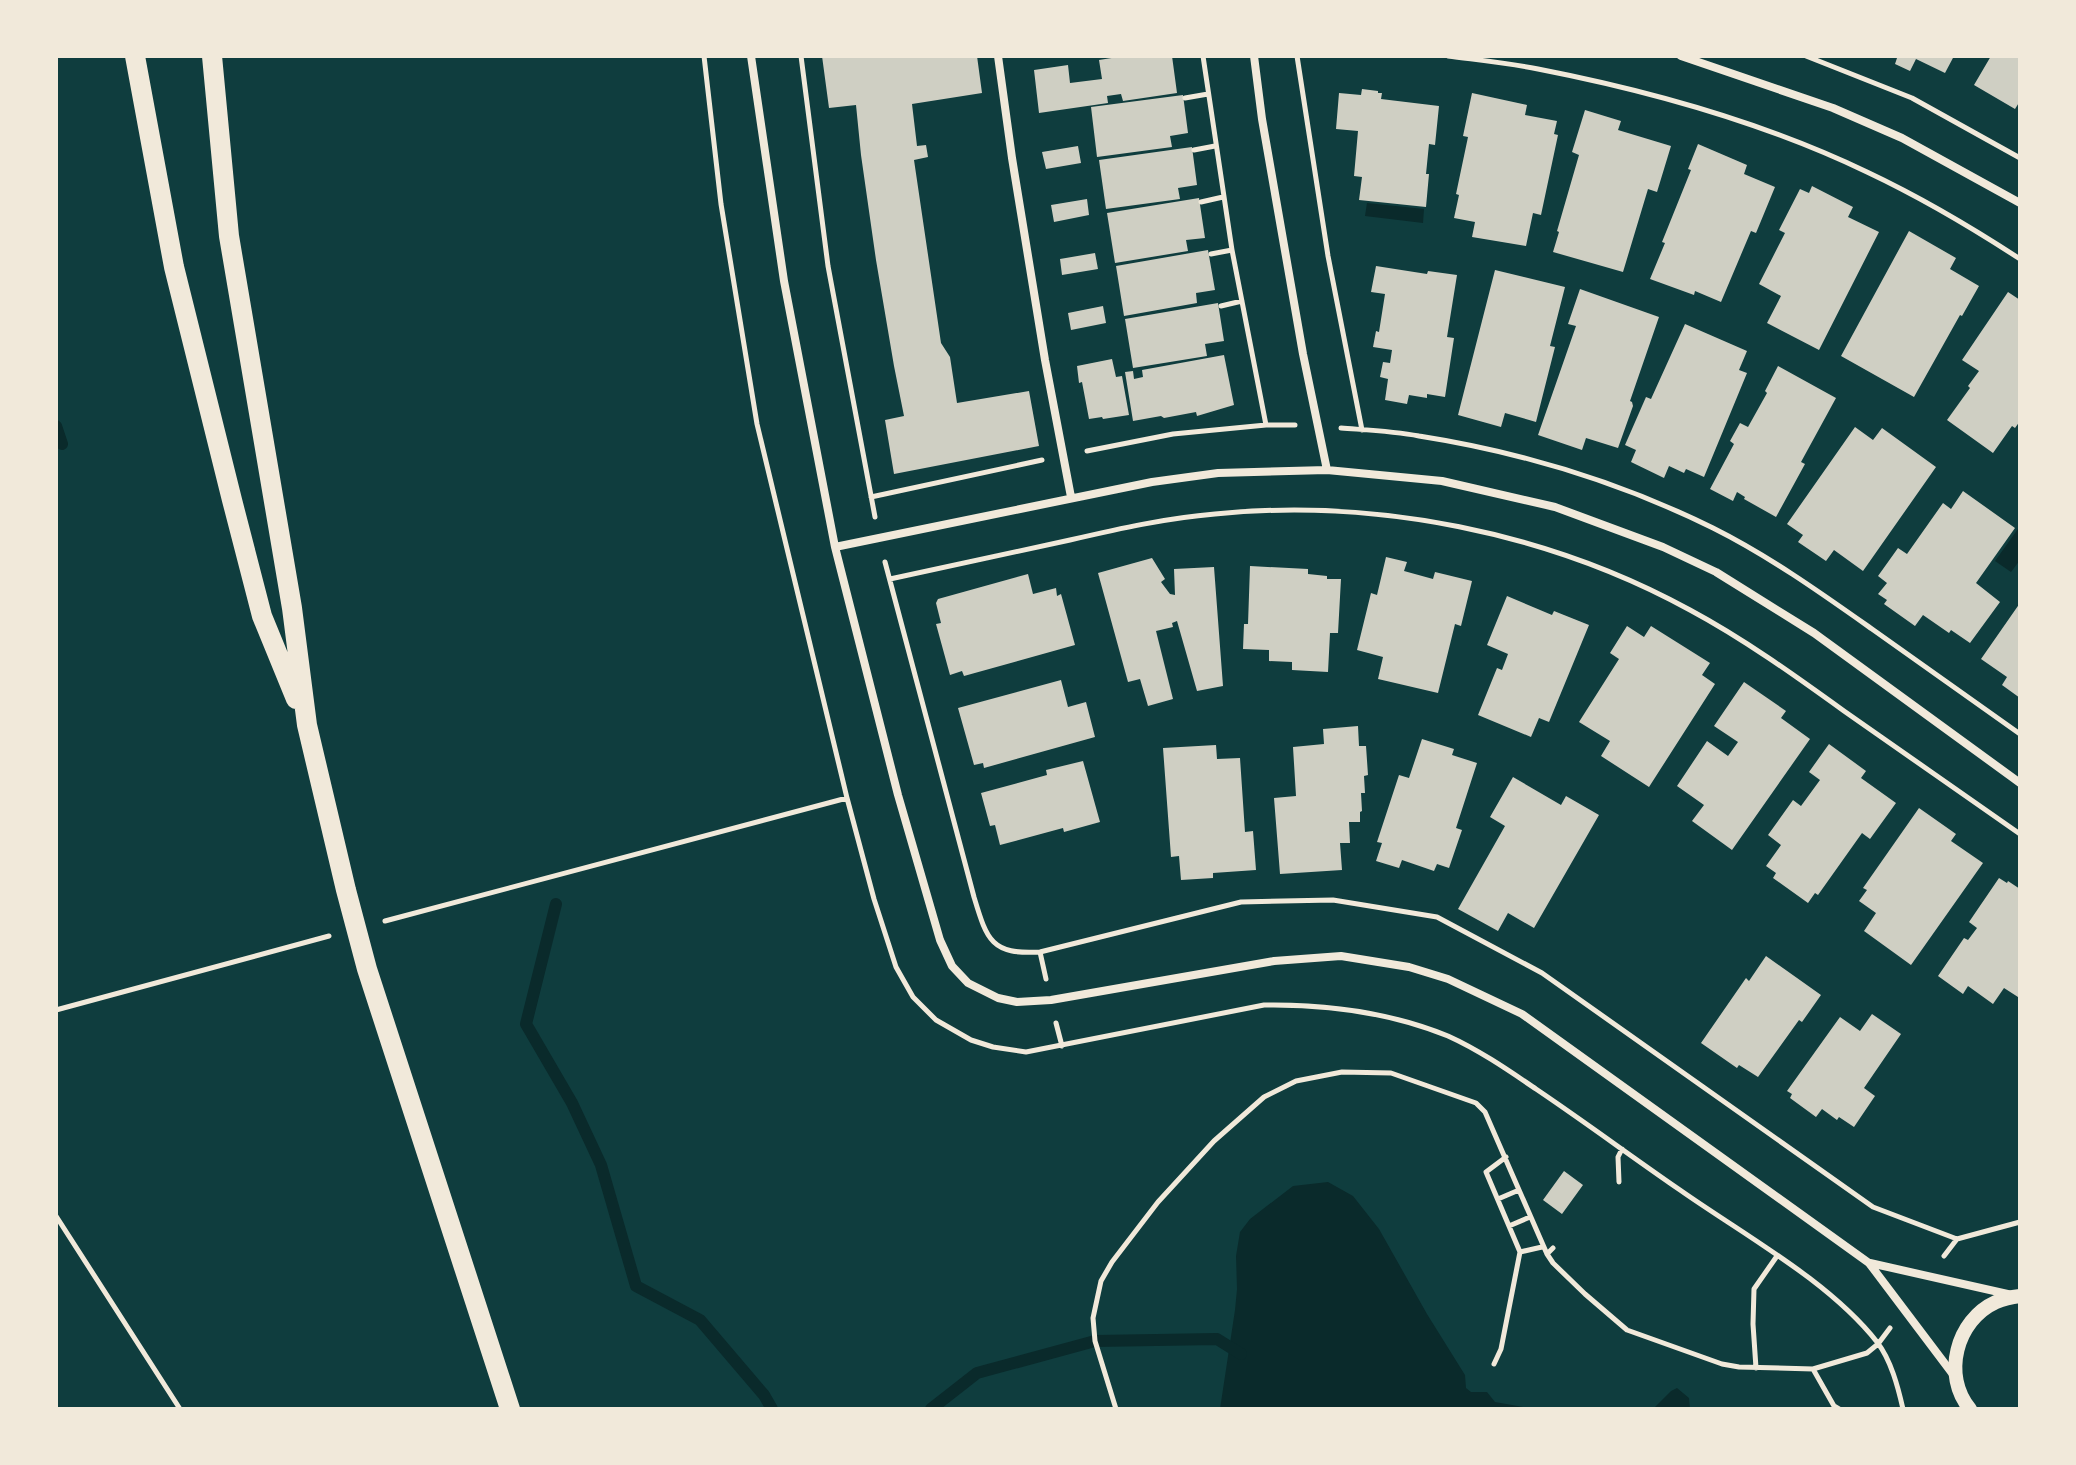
<svg xmlns="http://www.w3.org/2000/svg" width="2076" height="1465" font-family="Jost,sans-serif">
<style>
.water{fill:#0a2a2b}
.lines{fill:none;stroke-linecap:round;stroke-linejoin:round}
.stream{stroke:#0a2a2b;stroke-width:12}
.building{fill:#cfcfc3}
.path{stroke:#f1e9da;stroke-width:5}
.minor{stroke:#f1e9da;stroke-width:8}
.tertiary{stroke:#f1e9da;stroke-width:14}
.primary{stroke:#f1e9da;stroke-width:20}
</style>
<rect width="100%" height="100%" fill="#0f3d3e"/>
<path class="water" d="M1367 203 1424 209 1423 223 1365 216Z
M2020 526V560L2011 572 1995 561Z
M1328 1182 1353 1196 1379 1229 1427 1314 1465 1375 1466 1388 1471 1392H1487L1495 1402 1535 1409H1220L1235 1310 1237 1289 1236 1256 1240 1232 1250 1219 1293 1186Z
M1677 1388 1689 1398 1690 1409H1653L1671 1391Z"/>
<g class="lines">
<path class="stream" d="M56 426 62 444
M556 904 526 1024 572 1103 601 1165 636 1286 700 1320 764 1395 772 1409
M931 1409 977 1373 1095 1341 1217 1339 1241 1354"/>
</g>
<path class="building" d="M822 56H977L982 93 912 104 917 146 926 145 928 157 914 160 941 343 950 357 957 403 1029 391 1039 446 894 474 885 420 904 416 894 366 876 260 861 155 856 105 829 108Z
M1124 56H1172L1177 93 1123 101 1121 94 1107 96 1108 103 1039 113 1034 70 1068 65 1070 83 1102 79 1099 60Z
M1892 56H1954L1945 73 1916 59 1910 71 1895 64 1897 58Z
M1991 56H2020V101L2015 109 1974 85Z
M1362 89 1378 91V93H1382L1381 99 1439 106 1435 145 1429 144 1426 174H1429L1426 207 1359 200 1362 177 1354 176 1358 131 1336 129 1339 93 1361 95Z
M1472 93 1527 105 1525 115 1557 121 1554 134 1558 135 1541 215 1533 213 1526 246 1472 237 1475 222 1454 218 1459 195 1456 194 1468 137 1463 136Z
M1183 95 1188 133 1170 136 1172 147 1097 157 1091 107Z
M1585 110 1621 121 1618 130 1671 146 1657 192 1648 189 1623 272 1553 252 1559 232 1557 231 1579 155 1572 152Z
M1698 144 1747 165 1744 174 1775 187 1756 233 1751 231 1721 302 1695 291 1694 295 1650 279 1665 243 1662 242 1691 170 1688 169Z
M1078 146 1081 163 1046 169 1042 152Z
M1192 147 1197 185 1178 188 1180 199 1106 209 1099 160Z
M1812 186 1853 207 1848 217 1879 232 1819 350 1767 323 1781 296 1759 284 1785 233 1779 230 1800 189 1809 193Z
M1199 198 1205 238 1186 240 1188 251 1115 263 1107 213Z
M1087 199 1089 215 1054 222 1051 205Z
M1909 231 1956 258 1950 269 1979 286 1962 316 1960 315 1914 397 1841 356Z
M1208 250 1215 290 1196 293 1197 303 1124 316 1116 266Z
M1095 253 1098 269 1062 275 1060 259Z
M1376 266 1427 274 1428 271 1457 275 1447 337 1454 338 1445 397 1427 394V398L1409 395 1407 404 1385 400 1388 379 1380 377 1383 362 1390 363 1392 350 1373 347 1376 331 1379 332 1385 294 1371 292Z
M1495 270 1565 287 1550 346 1555 347 1536 422 1505 413 1501 427 1458 415Z
M1580 289 1659 317 1630 401 1632 402 1633 406 1618 448 1586 438 1582 450 1538 435 1576 326 1568 324Z
M2008 292 2020 300V421L2015 428 2012 426 1993 453 1947 420 1970 388 1968 386 1979 371 1962 360Z
M1218 303 1224 341 1205 344 1207 356 1133 368 1125 319Z
M1103 306 1106 323 1071 330 1068 313Z
M1685 324 1747 351 1739 370 1747 373 1704 477 1686 469 1684 473 1669 466 1664 478 1631 462 1636 450 1625 445 1646 397 1651 399Z
M1224 355 1234 405 1197 416 1196 412 1164 418 1161 416 1133 421 1125 372 1133 371 1134 379 1143 377 1142 370Z
M1112 359 1116 377 1122 376 1129 415 1103 419 1102 417 1089 419 1082 382 1079 383 1077 366Z
M1778 366 1836 398 1801 462 1805 464 1776 517 1744 499 1745 497 1737 492 1733 501 1710 489 1734 444 1730 441 1740 423 1748 427 1767 393 1765 391Z
M1855 427 1873 440 1882 428 1936 467 1863 571 1834 550 1826 561 1798 542 1803 535 1787 524Z
M1963 491 2015 528 1976 583 2000 602 1970 643 1951 630 1949 633 1923 615 1915 626 1884 604 1887 600 1878 594 1887 583 1878 576 1898 548 1907 554 1943 503 1951 509Z
M1386 557 1407 562 1404 571 1433 579 1435 572 1472 581 1461 626 1455 624 1438 693 1378 679 1383 657 1357 650 1371 593 1377 595Z
M1152 558 1165 579 1161 582 1170 594 1175 595 1174 569 1214 567 1223 686 1197 691 1177 621 1172 623 1173 627 1156 631 1173 699 1148 706 1140 679 1128 682 1098 573Z
M1250 566 1308 569V574L1327 576V579H1341L1338 633H1330L1328 672 1292 670V662L1269 661V650L1243 649 1244 624H1248Z
M1028 574 1033 594 1056 588 1057 596 1061 594 1075 645 964 676 962 671 950 675 936 624 941 623 936 603 938 599Z
M1507 596 1552 615 1554 611 1589 625 1549 722 1539 718 1531 737 1478 715 1497 668 1502 670 1508 654 1487 645Z
M2020 603V698L2002 685 2007 677 1981 659Z
M1627 626 1644 637 1651 626 1710 663 1702 675 1715 684 1649 787 1601 756 1610 741 1579 722 1619 659 1610 653Z
M1061 680 1068 707 1086 702 1095 737 984 768 983 763 974 765 958 708Z
M1744 682 1786 711 1781 718 1810 739 1732 850 1692 821 1704 805 1677 786 1707 741 1728 756 1738 742 1714 726Z
M1358 726 1359 746H1366L1368 775 1364 776 1365 793H1361L1362 811 1360 812V822H1349L1350 843H1340L1342 870 1280 874 1274 798 1296 796 1293 747 1324 744 1323 729Z
M1422 739 1454 749 1452 755 1477 763 1456 828 1462 830 1449 868 1437 864 1434 871 1402 860 1399 868 1376 861 1382 843 1377 842 1399 775 1409 778Z
M1829 744 1866 771 1861 778 1896 803 1870 839 1862 833 1818 895 1815 893 1808 903 1773 878 1776 873 1766 866 1781 845 1768 835 1793 800 1801 806 1820 780 1809 772Z
M1216 745 1217 759 1240 758 1245 832 1253 831 1256 870 1213 873V878L1181 880 1179 856 1171 857 1163 748Z
M1083 761 1100 822 1064 832 1063 828 1000 845 995 825 990 826 981 793 1047 775 1046 770Z
M1513 777 1561 805 1566 796 1599 815 1534 928 1508 913 1498 931 1458 909 1505 826 1490 817Z
M1919 808 1956 834 1951 841 1983 863 1911 965 1864 931 1876 913 1859 901 1867 890 1863 888Z
M1999 878 2007 883 2008 881 2020 889V994L2018 997 2004 988 1993 1004 1968 986 1963 994 1938 976 1964 938 1968 940 1977 928 1969 922Z
M1766 956 1821 995 1802 1022 1799 1020 1758 1077 1739 1065 1737 1068 1701 1043 1746 978 1749 981Z
M1872 1014 1901 1034 1864 1088 1875 1096 1854 1127 1839 1117 1837 1120 1822 1109 1816 1117 1790 1098 1792 1094 1787 1091 1840 1017 1860 1031Z
M1564 1171 1583 1185 1562 1214 1543 1200Z"/>
<g class="lines">
<path class="path" d="M704 56 721 204 757 424 847 798 874 899 896 967 913 997 936 1020 971 1040 993 1047 1026 1052 1264 1005C1327 1004 1389 1012 1448 1036 1479 1050 1508 1070 1536 1089 1585 1122 1632 1157 1680 1190 1744 1235 1829 1281 1877 1342 1891 1360 1898 1387 1903 1409
M801 56 828 266 875 517
M1203 56 1232 250 1266 425
M1297 56 1328 256 1362 430
M1448 56C1478 60 1508 63 1538 69 1651 91 1763 122 1867 172 1920 197 1971 227 2020 259
M1806 56 1912 98 2020 158
M1185 98 1208 94
M1194 150 1215 146
M1201 202 1223 197
M1211 254 1232 250
M1221 306 1242 301
M1341 428C1367 430 1393 431 1419 436 1521 452 1620 482 1713 528 1769 556 1821 593 1872 629 1921 664 1971 699 2020 734
M1087 451 1173 434 1266 425H1295
M871 497 1042 460
M885 562 974 897C987 940 991 955 1040 952L1241 902 1333 900 1437 917 1542 973 1873 1207 1957 1239 2020 1222
M890 579C950 566 1010 553 1070 540 1118 529 1166 518 1215 514 1375 498 1548 532 1690 610 1744 639 1794 675 1844 711 1903 752 1961 793 2020 834
M385 921 847 798
M1040 952 1046 979
M56 1010 329 936
M1056 1023 1062 1046
M1506 1157 1486 1172 1520 1252 1542 1247
M1619 1182 1618 1157 1622 1149
M1498 1199 1519 1190
M56 1216 180 1409
M1509 1226 1530 1217
M1547 1254 1553 1248
M1944 1256 1957 1239
M1494 1364 1501 1349 1520 1252
M1756 1368 1753 1324 1754 1289 1777 1256
M1813 1369 1834 1406 1839 1409
M1116 1409 1095 1341 1093 1318 1101 1281 1112 1262 1158 1202 1214 1141 1264 1097 1296 1081 1342 1072 1391 1073 1476 1103 1485 1112 1547 1254 1553 1263 1585 1294 1627 1330 1722 1364 1739 1367 1813 1369 1867 1353 1878 1344 1890 1328"/>
<path class="minor" d="M751 56 784 281 835 547 898 795 940 940 952 966 968 983 998 998 1017 1002 1051 1000 1274 961 1341 956 1409 967 1448 979 1522 1014 1869 1263 1955 1377
M998 56 1012 158 1045 360 1071 497
M1254 56 1262 119 1303 354 1327 470
M1681 56 1833 108 1902 138 2020 203
M835 547 1152 482 1218 473 1327 470 1442 481 1555 507 1663 547 1716 572 1814 633 2020 783
M1870 1263 2012 1295"/>
<path class="tertiary" d="M1970 1409C1942 1376 1956 1320 1996 1302 2003 1299 2012 1297 2020 1296"/>
<path class="primary" d="M135 56 174 267 232 500 262 616 296 699
M212 56 229 236 292 608 307 725 346 890 367 969 510 1409"/>
</g>
<rect width="2076" height="1465" fill="none" stroke="#f1e9da" stroke-width="116"/>
</svg>
